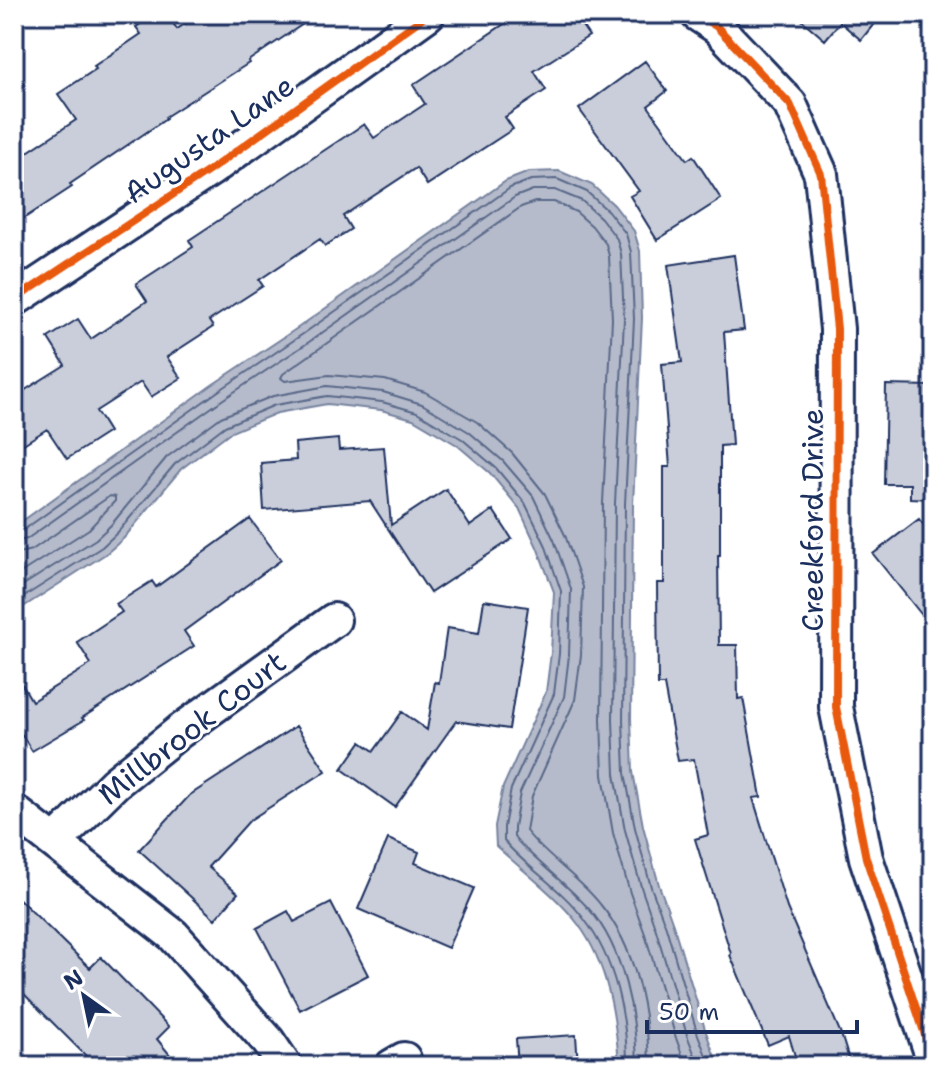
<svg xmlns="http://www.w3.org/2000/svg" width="947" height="1080" font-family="'Shantell Sans',sans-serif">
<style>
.water{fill:#b5bbca;stroke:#77839f;stroke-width:2}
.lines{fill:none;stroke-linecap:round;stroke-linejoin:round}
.shore{stroke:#596789;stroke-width:2}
.building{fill:#caceda;stroke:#1b2f5e;stroke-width:2}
.minor-casing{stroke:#1b2f5e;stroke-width:38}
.minor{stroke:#fff;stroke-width:32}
.cycleway-casing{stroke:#fff;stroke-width:13}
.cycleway{stroke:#e8590c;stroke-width:8}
.labels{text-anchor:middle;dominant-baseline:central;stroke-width:6;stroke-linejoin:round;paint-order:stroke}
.street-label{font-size:30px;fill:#1b2f5e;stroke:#fff}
</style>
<rect width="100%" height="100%" fill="#fff"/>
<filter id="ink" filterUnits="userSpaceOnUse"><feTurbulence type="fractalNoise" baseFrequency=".0125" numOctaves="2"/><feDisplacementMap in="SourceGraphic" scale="16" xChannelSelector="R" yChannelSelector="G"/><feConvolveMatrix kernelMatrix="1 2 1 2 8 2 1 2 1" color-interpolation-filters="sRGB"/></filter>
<g filter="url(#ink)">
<path class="water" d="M559 171 592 185 614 205 634 231 640 251 642 318 633 504 631 719 633 772 643 826 659 885 673 924 705 1029 718 1066H619C616 1017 608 964 578 924 558 897 521 869 496 846L495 826 503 787 546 692 551 653 554 592 537 547 519 508 490 473 457 445 413 419 381 410 327 404 277 413 229 433 181 469 124 538 107 553 17 611 14 610V527L212 385 299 327 506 181 529 172Z"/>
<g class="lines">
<path class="shore" d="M14 532 22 531 217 392 303 334 510 188 531 180 557 179 587 192 608 211 626 234 631 252 634 319 625 504 623 720 625 773 635 828 651 887 666 927 697 1032 710 1066
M14 542 27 539 222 400 309 342 515 197 533 190H555L582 201 601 218 617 239 621 254 624 319 615 503 613 720 615 774 625 830 642 890 656 930 687 1035 699 1066
M14 554 32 550 110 496 115 497V501L89 529 14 577
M14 591 96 539 111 525 167 457 221 417 273 396 327 386 383 392 422 404 469 432 503 461 533 496 554 540 571 589 569 655 564 697 520 793 514 827V837C537 863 566 883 589 909 624 948 636 1016 637 1066
M14 603 102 547 118 532 175 464 225 426 275 405 327 396 382 402 417 412 462 439 496 468 525 503 545 544 561 591 559 654 554 694 511 789 504 827V841C528 869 562 889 584 919 615 959 627 1016 627 1066
M649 1066C648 1011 636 947 600 904 579 877 547 858 526 831L532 796 575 700 581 655 583 587 565 535 545 494 512 453 477 422 425 392 385 380 329 375 285 381 281 378 283 374 521 207 535 202H554L576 212 592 226 606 244 609 256 612 319 603 503 601 720 603 775 613 833 630 893 645 934 676 1038 686 1066"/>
</g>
<path class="building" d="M155 14H167L177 29 200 14H318L248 61 249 63 165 117 166 119 70 184 72 187 14 225V161L76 120 58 94 96 69 94 66 141 34 136 27Z
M519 14H574L589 36 534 71 546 90 505 117 513 129 427 185 416 168 343 216 351 229 325 246 320 239 259 280 263 286 209 321 213 327 167 357 181 378 151 397 141 382 96 411 109 432 67 459 47 429 14 450V397L65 365 48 338 78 319 91 339 147 301 136 284 193 247 189 240 364 124 374 138 425 104 413 85Z
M795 14H882L861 40 840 22 825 40Z
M645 61 667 91 648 106 687 160 693 156 721 199 657 240 630 196 639 191 579 109Z
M734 255 744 330 724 332 732 445 720 446V555H718L719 645H737L738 699 743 698 761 797 753 798 787 908 841 1034 851 1066H798L789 1036 768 1045 730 955 731 954 695 839 708 835 694 759 678 761 664 685H658L657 583H664V467H670L662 364 682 362 668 265Z
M886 385 933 386V499L910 498V484H884Z
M338 439 339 450 384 447 391 525 446 489 470 526 493 510 512 539 430 593 370 501 264 510 261 463 296 460 295 443Z
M250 519 281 560 184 631 194 646 82 718 84 720 32 751 14 722V671L32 701 91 664 77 642 122 612 116 604 152 581 156 587Z
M919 519 933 537V629L873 554Z
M484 600 528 607 509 729 456 721 395 807 342 769 361 742 374 751 402 712 427 730 435 682 439 683 447 628 479 633Z
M296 726 326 771 250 820 208 867 238 893 215 919 139 850 190 795Z
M388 839 419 852 415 863 474 888 448 948 358 909Z
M14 894 90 968 101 957 169 1027 157 1039 179 1066H96L14 984Z
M331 903 368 975 300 1010 257 928 288 911 294 922Z
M576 1035 578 1066H518L516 1039Z"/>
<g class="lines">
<defs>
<path id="minor" d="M697 14 717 27 790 104 821 174 837 329 836 707 866 858 933 1059
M14 300 210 170 428 14
M14 811 173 935 268 1041 285 1066
M55 842 115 783 180 731 334 620
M392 1066 404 1059"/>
</defs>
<use href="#minor" class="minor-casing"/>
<use href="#minor" class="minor"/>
<defs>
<path id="cycleway" d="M697 14 717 27 790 104 821 174 837 329 836 707 866 858 933 1059
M14 300 210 170 428 14"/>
</defs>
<use href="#cycleway" class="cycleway-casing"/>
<use href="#cycleway" class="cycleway"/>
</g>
</g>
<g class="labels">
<g class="street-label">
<text transform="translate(209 139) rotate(-35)">Augusta Lane</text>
<text transform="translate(812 520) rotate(-90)">Creekford Drive</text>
<text transform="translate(192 728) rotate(-38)">Millbrook Court</text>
</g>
</g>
<rect width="947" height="1080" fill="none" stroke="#fff" stroke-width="48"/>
<rect x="24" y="24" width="899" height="1032" fill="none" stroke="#1b2f5e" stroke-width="3" filter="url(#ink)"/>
<g transform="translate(84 996) rotate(327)" stroke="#ffffff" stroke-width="6" paint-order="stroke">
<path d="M0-6L14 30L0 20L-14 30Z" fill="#1b2f5e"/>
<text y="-12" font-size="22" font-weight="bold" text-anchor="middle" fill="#1b2f5e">N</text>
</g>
<path d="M647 1020v12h210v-12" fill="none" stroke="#1b2f5e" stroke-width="4"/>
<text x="659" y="1020" font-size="24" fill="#1b2f5e" stroke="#ffffff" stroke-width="6" paint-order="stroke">50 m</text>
</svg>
